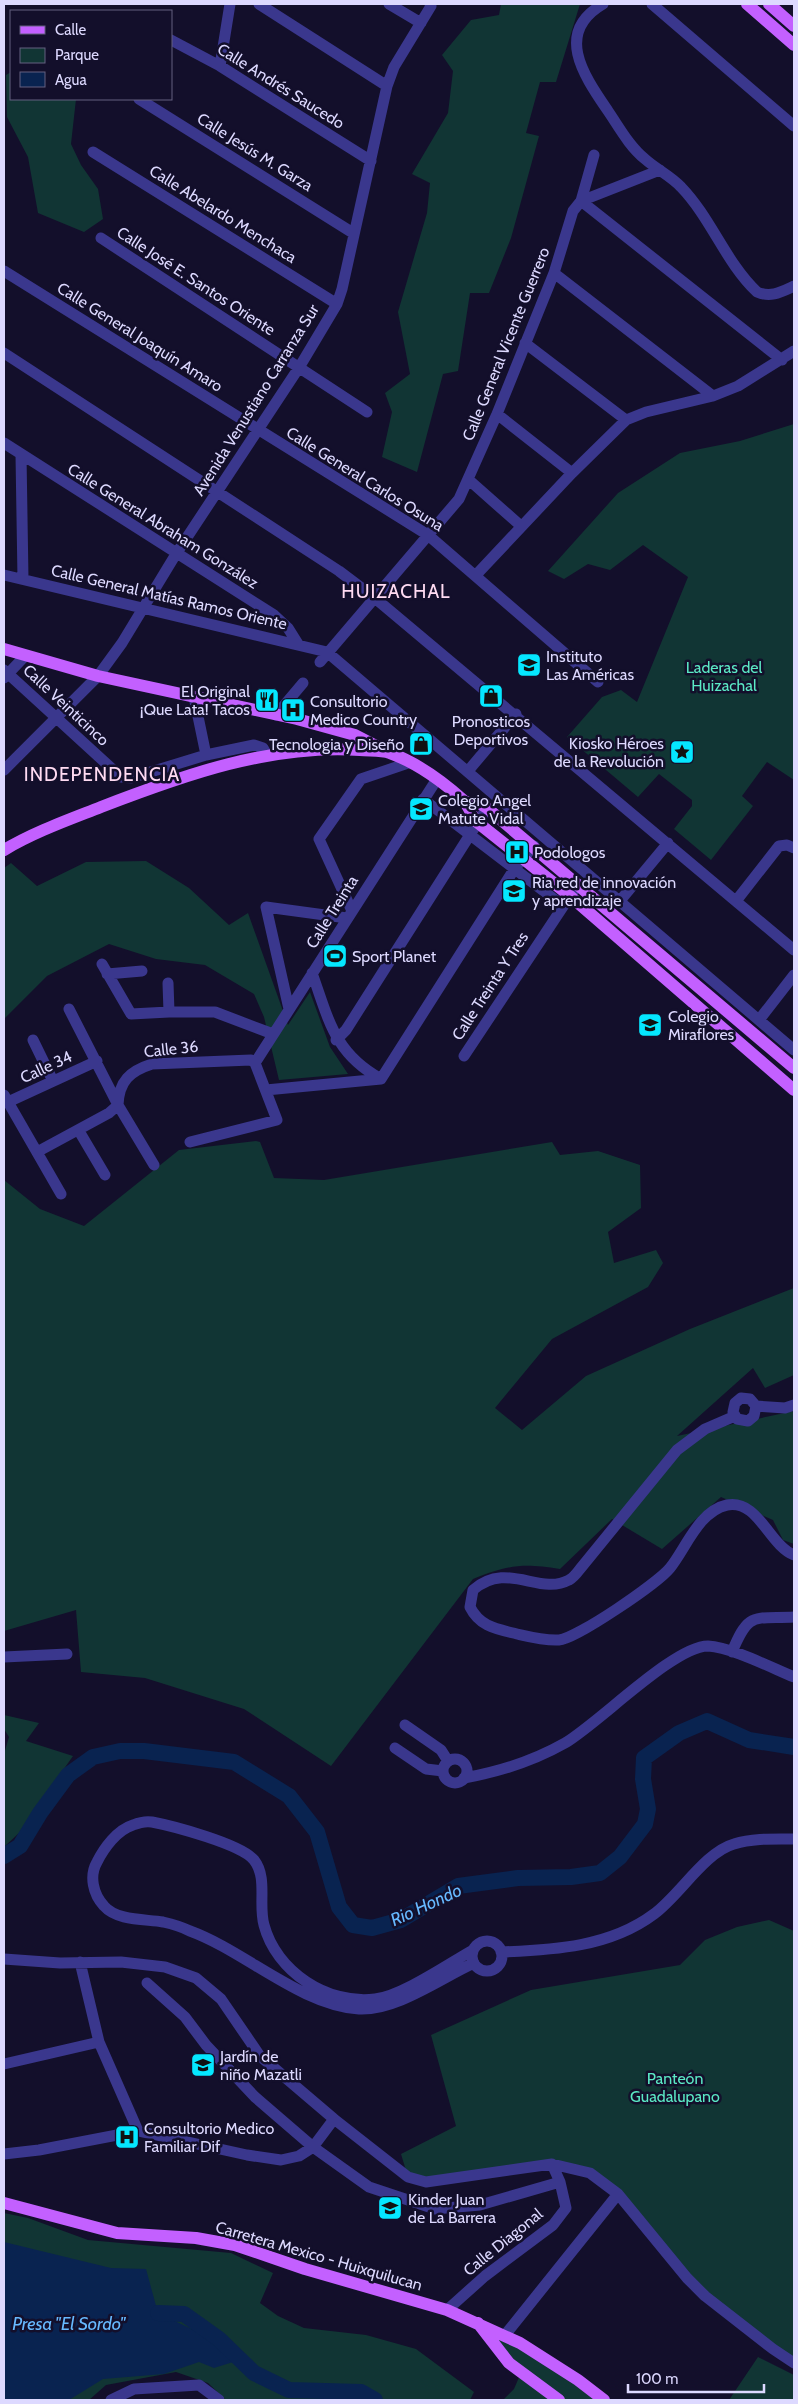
<svg xmlns="http://www.w3.org/2000/svg" width="798" height="2404" font-family="Cabin,sans-serif">
<style>
.green{fill:#113534}
.water{fill:#092350}
.lines{fill:none;stroke-linecap:round;stroke-linejoin:round}
.river{stroke:#092350;stroke-width:16}
.minor{stroke:#3a378d;stroke-width:11}
.major{stroke:#c360ff;stroke-width:12}
.labels{text-anchor:middle;dominant-baseline:central;stroke-width:5;stroke-linejoin:round;paint-order:stroke}
.street-label{font-size:16px;fill:#ddd9ff;stroke:#130f2b}
.poi-label{font-size:16px;fill:#ddd9ff;stroke:#130f2b;text-anchor:start}
.park-label{font-size:16px;fill:#5be9c5;stroke:#130f2b}
.water-label{font-size:18px;font-style:italic;fill:#67b9ff;stroke:#130f2b}
.quarter-label{font-size:19px;letter-spacing:1px;fill:#ffdbf2;stroke:#130f2b}
</style>
<rect width="100%" height="100%" fill="#130f2b"/>
<path class="green" d="M501 4H580L556 82H540L526 133 539 136 511 238 489 293H470L458 371 443 374 417 472 382 457 392 412 385 393 410 374 398 312 427 213 430 183 412 174 448 113 453 71 442 55 471 20 499 15Z
M11 72V99H76L71 144 81 165 98 189 103 219 84 232 38 213 28 157 7 117 6 75Z
M794 424V780L767 762 742 796 753 806 711 860 674 829 692 806V800L659 774 638 797 567 737 602 697 621 690 637 702 688 577 643 545 610 570 588 564 564 579 548 571 618 493 680 453 740 441Z
M146 861 189 888 229 925 248 913 288 1025 310 992 330 1047 348 1074 279 1080 264 1017 254 994 205 965 156 959 109 944 47 976 4 1019V868L11 863 37 886 86 862Z
M256 1141 260 1142 274 1178 324 1180 552 1142 560 1155 598 1151 640 1165 641 1208 608 1232 614 1263 656 1250 663 1263 648 1287 552 1339 495 1408 522 1430 586 1376 690 1329 794 1288V1375L765 1388 753 1368 677 1436 794 1411V1544L783 1540 773 1520 721 1497 662 1549 612 1519 560 1569C522 1563 509 1565 473 1579L331 1766 244 1709 145 1678 81 1672 76 1610 4 1631V1180L40 1209 84 1226 179 1150Z
M4 1715 39 1723 26 1741 73 1756 19 1833 4 1847V1754L9 1737 4 1729Z
M769 1920 794 1931V2363L705 2296 657 2239 590 2173 552 2164 426 2182 408 2177 401 2154 456 2126 431 2035 531 1990 680 1965 705 1940 737 1927Z
M4 2213 28 2218 88 2240 231 2253 273 2273 260 2303 278 2316 304 2328 366 2335 416 2349 474 2392 470 2400H226L208 2383 176 2372 106 2385 89 2400H4Z
M490 2334C528 2351 564 2373 595 2400H503L514 2389 523 2368 511 2359Z
M758 2357 794 2375V2400H729Z"/>
<path class="water" d="M4 2242 111 2268 146 2269 158 2313 202 2334 233 2362 214 2368 199 2362 164 2374 103 2379 69 2400H4Z"/>
<g class="lines">
<path class="river" d="M4 1856 20 1846 40 1813 68 1775 93 1757 120 1751H144L234 1762 289 1796 317 1832 339 1907 353 1925 372 1928 401 1920 458 1886 518 1878 571 1877 600 1873 620 1857 645 1824 648 1809 643 1779 644 1758 679 1733 707 1721 749 1740 794 1747
M158 2313 184 2314 219 2339 254 2373 289 2390 361 2392 375 2400"/>
<path class="minor" d="M259 4 387 86
M389 4 421 23
M603 4C553 33 585 77 608 111 619 127 629 146 645 159 656 169 671 176 681 187 711 218 726 263 757 292 771 298 781 292 794 286
M652 4 794 126
M171 40 220 66 371 161
M220 66 230 4
M139 99 353 233
M93 152 337 304
M660 170 581 201 782 360
M101 238 367 412
M4 271 428 535 598 682
M554 273 713 396
M525 343 626 420
M4 353 339 571 376 599 794 950
M497 414 572 473
M4 443 274 615 288 628 298 644
M21 455 23 579
M469 480 521 526
M4 575 327 652 794 1050
M476 575 572 473 626 420 646 412 713 396 738 386 794 351
M320 662 459 499 497 414 554 273 573 211 581 201 594 155
M4 670 121 777 131 778 206 755 254 745 263 748 267 755
M4 678 25 656
M194 697 206 755
M276 715 303 683
M4 770 98 676 122 643 176 554 300 366 337 304 342 289 387 86 394 67 431 6 430 4
M468 771 516 714
M423 799 562 905
M736 901 779 846 787 845 794 848
M619 902 668 843
M352 911 319 839 361 779 411 762
M102 964 131 1014 169 1012H215L273 1034
M312 973C329 1020 334 1053 381 1079
M107 974 142 971
M168 983 169 1012
M69 1009 118 1105 154 1165
M289 1009 266 907 347 918
M759 1020 794 975
M33 1040 53 1081
M336 1040 346 1030 487 808
M464 1056 578 884
M255 1063 437 779
M381 1079 515 868 534 846
M266 1090 381 1079
M4 1095 61 1194
M8 1102 97 1061
M79 1131 105 1175
M190 1142 277 1120 255 1063
M37 1152 109 1113 118 1105C119 1081 130 1071 152 1064L251 1060 255 1063
M756 1406 754 1416 748 1421 737 1419 733 1412 735 1403 741 1398 750 1399 756 1406 785 1408 794 1405
M735 1416 705 1429 677 1450 580 1569C577 1573 573 1578 569 1580 539 1596 507 1560 473 1590L470 1607C480 1627 497 1629 517 1634 530 1637 546 1641 559 1640 576 1639 658 1583 670 1568 686 1548 699 1511 727 1505 758 1499 769 1545 794 1555
M732 1652C749 1611 753 1619 794 1617
M4 1657 67 1654
M405 1725 441 1750 448 1761
M395 1748 426 1769 443 1771
M443 1771a12 12 0 1 1 24 0a12 12 0 1 1-24 0Z
M464 1778C498 1772 535 1760 565 1743 599 1723 674 1646 708 1646 731 1647 772 1668 794 1677
M472 1956a15 15 0 1 1 30 0a15 15 0 1 1-30 0Z
M473 1950C448 1964 402 1996 375 1999 327 2005 276 1971 264 1925 258 1904 268 1878 254 1860 241 1844 173 1826 152 1822 146 1821 138 1823 133 1825 117 1830 104 1848 97 1862 89 1876 93 1894 104 1906 117 1921 145 1919 163 1922 172 1924 182 1927 190 1931 245 1951 300 2005 359 2009 396 2011 441 1978 474 1963
M501 1952C554 1950 610 1947 654 1914 679 1896 705 1852 734 1844 753 1838 774 1839 794 1839
M4 1959 60 1963 121 1962 165 1967 196 1978 221 1999 260 2056 334 2119 408 2177 426 2182 552 2164 590 2173 618 2194 687 2278 705 2296 773 2349 794 2363
M80 1962 99 2042 138 2131
M147 1983 185 2017 206 2045 255 2097 313 2147 369 2187 435 2209 480 2205 560 2182
M4 2064 99 2042
M4 2154 39 2150 138 2131 247 2155 281 2160 299 2156 313 2147 334 2119
M447 2310 485 2276 553 2225 566 2208 560 2182 552 2164
M505 2335 618 2194
M111 2400 134 2389 199 2385 219 2400"/>
<path class="major" d="M747 4 794 45
M769 4 794 26
M4 649 98 676 297 719 355 735 384 750
M465 802 479 803 487 808 794 1068
M4 850C34 832 68 820 101 807 184 775 270 744 360 750 370 751 381 750 390 753 417 763 442 781 463 800 469 806 471 815 477 822L570 896 794 1090
M4 2203 117 2233 196 2238 235 2245 305 2269 447 2310 520 2343 578 2380 604 2400
M478 2323 509 2363 559 2400"/>
</g>
<defs>
<symbol id="school-square" viewBox="-11 -11 22 22"><rect x="-9" y="-9" width="18" height="18" rx="4" fill="#05e7ff" stroke="#130f2b"/><path d="M0-5L7-2L0 1L-7-2ZM-4 1L0 2.5L4 1V4Q0 6-4 4Z" fill="#111"/></symbol>
<symbol id="shop-square" viewBox="-11 -11 22 22"><rect x="-9" y="-9" width="18" height="18" rx="4" fill="#05e7ff" stroke="#130f2b"/><path d="M-5-2.5h2.3a2.7 3.5 0 0 1 5.4 0H5L5.5 6h-11ZM-1.5-2.5h3a1.5 2.3 0 0 0-3 0Z" fill="#111"/></symbol>
<symbol id="restaurant-square" viewBox="-11 -11 22 22"><rect x="-9" y="-9" width="18" height="18" rx="4" fill="#05e7ff" stroke="#130f2b"/><path d="M-5-6h1v4h1v-4h1v4h1v-4h1v5L-1.5 .5V6h-2V.5L-5-1ZM5-6V6H3V1.5H1.5Q1.5-4 5-6Z" fill="#111"/></symbol>
<symbol id="hospital-square" viewBox="-11 -11 22 22"><rect x="-9" y="-9" width="18" height="18" rx="4" fill="#05e7ff" stroke="#130f2b"/><path d="M-5-5h3v3.5h4V-5h3V5h-3V1.5h-4V5h-3Z" fill="#111"/></symbol>
<symbol id="sight-square" viewBox="-11 -11 22 22"><rect x="-9" y="-9" width="18" height="18" rx="4" fill="#05e7ff" stroke="#130f2b"/><path d="M0-6L1.8-2.2L6-1.7L2.9 1.2L3.7 5.4L0 3.3L-3.7 5.4L-2.9 1.2L-6-1.7L-1.8-2.2Z" fill="#111"/></symbol>
<symbol id="university-square" viewBox="-11 -11 22 22"><rect x="-9" y="-9" width="18" height="18" rx="4" fill="#05e7ff" stroke="#130f2b"/><path d="M0-5L7-2L0 1L-7-2ZM-4 1L0 2.5L4 1V4Q0 6-4 4Z" fill="#111"/></symbol>
<symbol id="stadium-square" viewBox="-11 -11 22 22"><rect x="-9" y="-9" width="18" height="18" rx="4" fill="#05e7ff" stroke="#130f2b"/><path d="M0-5a6.5 5 0 1 0 0 10a6.5 5 0 1 0 0-10ZM-3.5-1.8h7v3.6h-7Z" fill="#111"/></symbol>
</defs>
<g fill-rule="evenodd">
<use href="#school-square" x="515" y="651" width="28" height="28"/>
<use href="#shop-square" x="477" y="682" width="28" height="28"/>
<use href="#restaurant-square" x="253" y="686" width="28" height="28"/>
<use href="#hospital-square" x="279" y="696" width="28" height="28"/>
<use href="#shop-square" x="407" y="730" width="28" height="28"/>
<use href="#sight-square" x="668" y="738" width="28" height="28"/>
<use href="#school-square" x="407" y="795" width="28" height="28"/>
<use href="#hospital-square" x="503" y="838" width="28" height="28"/>
<use href="#university-square" x="500" y="877" width="28" height="28"/>
<use href="#stadium-square" x="321" y="942" width="28" height="28"/>
<use href="#school-square" x="636" y="1011" width="28" height="28"/>
<use href="#school-square" x="189" y="2051" width="28" height="28"/>
<use href="#hospital-square" x="113" y="2123" width="28" height="28"/>
<use href="#school-square" x="376" y="2194" width="28" height="28"/>
</g>
<g class="labels">
<g class="street-label">
<text transform="translate(281 86) rotate(32)">Calle Andrés Saucedo</text>
<text transform="translate(255 152) rotate(32)">Calle Jesús M. Garza</text>
<text transform="translate(223 214) rotate(32)">Calle Abelardo Menchaca</text>
<text transform="translate(196 281) rotate(33)">Calle José E. Santos Oriente</text>
<text transform="translate(140 337) rotate(32)">Calle General Joaquín Amaro</text>
<text transform="translate(506 344) rotate(-68)">Calle General Vicente Guerrero</text>
<text transform="translate(256 400) rotate(-58)">Avenida Venustiano Carranza Sur</text>
<text transform="translate(365 479) rotate(32)">Calle General Carlos Osuna</text>
<text transform="translate(163 526) rotate(32)">Calle General Abraham González</text>
<text transform="translate(169 597) rotate(13)">Calle General Matías Ramos Oriente</text>
<text transform="translate(66 705) rotate(43)">Calle Veinticinco</text>
<text transform="translate(332 912) rotate(-58)">Calle Treinta</text>
<text transform="translate(490 986) rotate(-57)">Calle Treinta Y Tres</text>
<text transform="translate(171 1049) rotate(-6)">Calle 36</text>
<text transform="translate(46 1067) rotate(-25)">Calle 34</text>
<text transform="translate(503 2242) rotate(-39)">Calle Diagonal</text>
<text transform="translate(319 2256) rotate(16)">Carretera Mexico - Huixquilucan</text>
</g>
<g class="poi-label">
<text x="546" y="656">Instituto<tspan x="546" dy="18">Las Américas</tspan></text>
<text x="250" y="691" text-anchor="end">El Original<tspan x="250" dy="18">¡Que Lata! Tacos</tspan></text>
<text x="310" y="701">Consultorio<tspan x="310" dy="18">Medico Country</tspan></text>
<text x="491" y="721" text-anchor="middle">Pronosticos<tspan x="491" dy="18">Deportivos</tspan></text>
<text x="664" y="743" text-anchor="end">Kiosko Héroes<tspan x="664" dy="18">de la Revolución</tspan></text>
<text x="404" y="744" text-anchor="end">Tecnologia y Diseño</text>
<text x="438" y="800">Colegio Angel<tspan x="438" dy="18">Matute Vidal</tspan></text>
<text x="534" y="852">Podologos</text>
<text x="532" y="882">Ria red de innovación<tspan x="532" dy="18">y aprendizaje</tspan></text>
<text x="352" y="956">Sport Planet</text>
<text x="668" y="1016">Colegio<tspan x="668" dy="18">Miraflores</tspan></text>
<text x="220" y="2056">Jardín de<tspan x="220" dy="18">niño Mazatli</tspan></text>
<text x="144" y="2128">Consultorio Medico<tspan x="144" dy="18">Familiar Dif</tspan></text>
<text x="408" y="2199">Kinder Juan<tspan x="408" dy="18">de La Barrera</tspan></text>
</g>
<g class="park-label">
<text x="724" y="667">Laderas del<tspan x="724" dy="18">Huizachal</tspan></text>
<text x="675" y="2078">Panteón<tspan x="675" dy="18">Guadalupano</tspan></text>
</g>
<g class="water-label">
<text transform="translate(426 1905) rotate(-25)">Rio Hondo</text>
<text x="69" y="2324">Presa "El Sordo"</text>
</g>
<g class="quarter-label">
<text x="396" y="591">HUIZACHAL</text>
<text x="102" y="774">INDEPENDENCIA</text>
</g>
</g>
<rect width="798" height="2404" fill="none" stroke="#ddd9ff" stroke-width="10"/>
<rect x="10" y="10" width="162" height="90" fill="#130f2b" stroke="#646080"/>
<rect x="20" y="26" width="25" height="8" fill="#c360ff" stroke="#646080"/>
<text x="55" y="35" font-size="15" fill="#ddd9ff">Calle</text>
<rect x="20" y="48" width="25" height="15" fill="#113534" stroke="#646080"/>
<text x="55" y="60" font-size="15" fill="#ddd9ff">Parque</text>
<rect x="20" y="72" width="25" height="15" fill="#092350" stroke="#646080"/>
<text x="55" y="85" font-size="15" fill="#ddd9ff">Agua</text>
<path d="M628 2384v8h136v-8" fill="none" stroke="#ddd9ff" stroke-width="2.5"/>
<text x="636" y="2384" font-size="15" fill="#ddd9ff" stroke="#130f2b" stroke-width="4" paint-order="stroke">100 m</text>
</svg>
